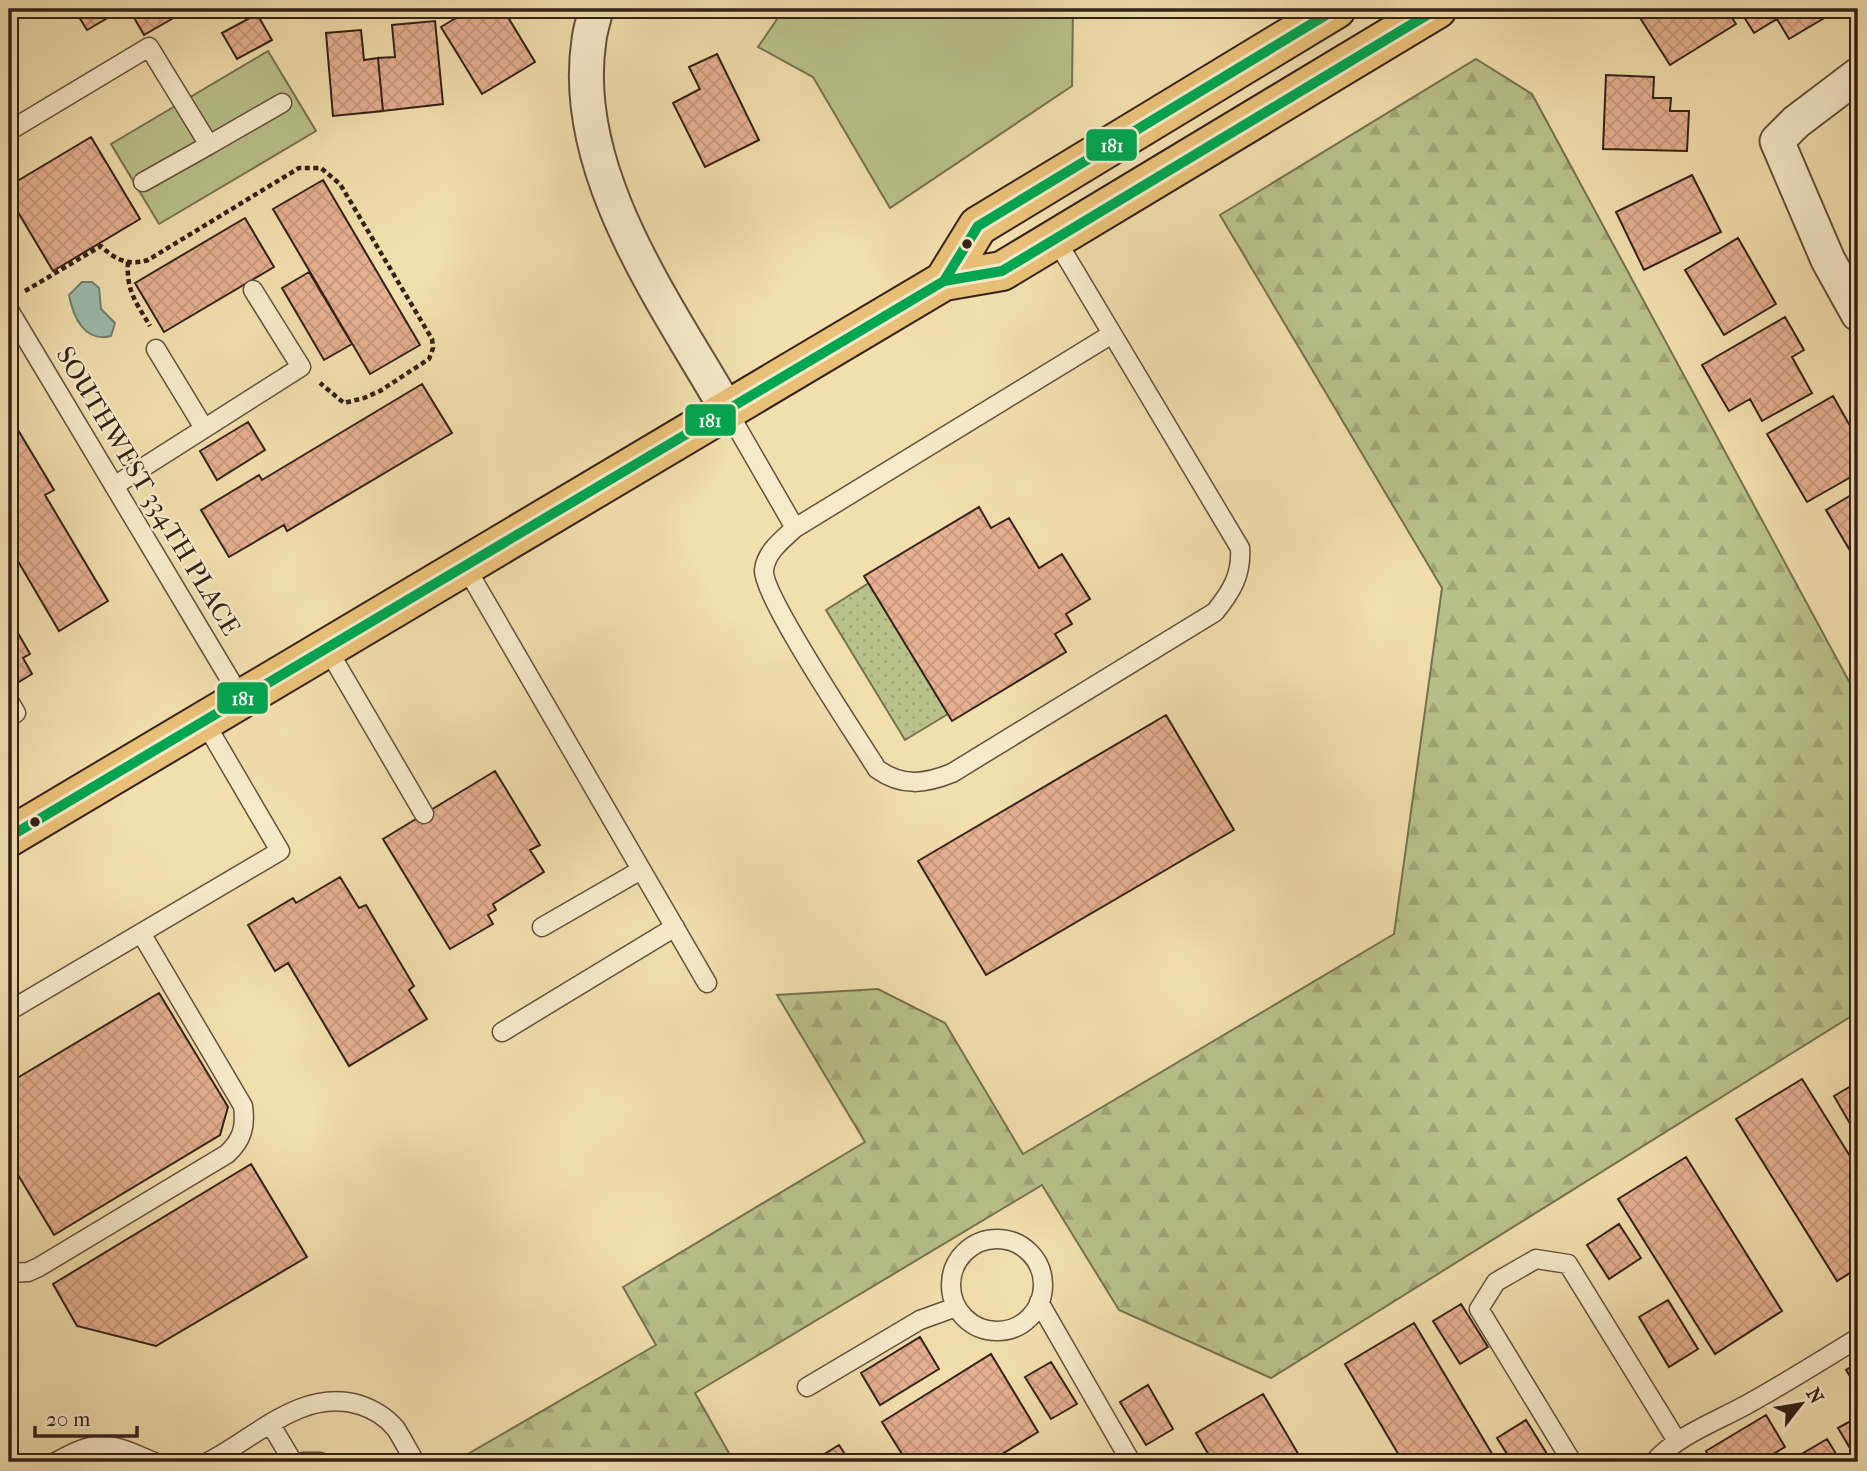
<svg xmlns="http://www.w3.org/2000/svg" width="1867" height="1471" font-family="'IM FELL French Canon',serif">
<style>
.grass{fill:url(#grass-dots);stroke:#767251;stroke-width:2}
.forest{fill:url(#forest-firs);stroke:#767251;stroke-width:2}
.park{fill:#b9c28b;stroke:#767251;stroke-width:2}
.water{fill:#9bbcad;stroke:#717e71;stroke-width:2}
.building{fill:url(#building-cross-hatch);stroke:#332217;stroke-width:2}
.lines{fill:none;stroke-linecap:round;stroke-linejoin:round}
.service-casing{stroke:#63513d;stroke-width:21}
.minor-casing{stroke:#63513d;stroke-width:37}
.primary-casing{stroke:#332217;stroke-width:42}
.path{stroke:#332217;stroke-width:4.5;stroke-dasharray:5 3.5;stroke-linecap:butt}
.service{stroke:#f7eaca;stroke-width:18}
.minor{stroke:#f7eaca;stroke-width:33}
.primary{stroke:#e9c077;stroke-width:38}
.bus-1-casing{stroke:#f7eaca;stroke-width:16}
.bus-1{stroke:#00a651;stroke-width:10}
.bus-dot{fill:#332217;stroke:#f7eaca;stroke-width:2.5}
.labels{text-anchor:middle;dominant-baseline:central;stroke-width:5;stroke-linejoin:round;paint-order:stroke}
.street-label{font-size:26px;fill:#332217;stroke:#f7eaca}
.line-badge{stroke:#f7eaca;stroke-width:2.5}
.badge-label{font-size:19px;text-anchor:middle;font-weight:bold;fill:#fff}
</style>
<defs>
<pattern id="grass-dots" width="8" height="8" patternUnits="userSpaceOnUse" patternTransform="scale(1.75)"><rect width="8" height="8" fill="#b9c28b"/><path d="M2 2h.1M6 6h.1" fill="none" stroke="#a0a677" stroke-width="1.8" stroke-linecap="round"/></pattern>
<pattern id="forest-firs" width="22" height="20" patternUnits="userSpaceOnUse" patternTransform="scale(1.75)"><rect width="22" height="20" fill="#b9c28b"/><path d="M5 1l3.5 6h-7zM16 11l3.5 6h-7z" fill="#a0a677"/></pattern>
<pattern id="building-cross-hatch" width="8" height="8" patternUnits="userSpaceOnUse" patternTransform="scale(1.75)"><rect width="8" height="8" fill="#e6b091"/><path d="M0 0l8 8M0 8l8-8" fill="none" stroke="#c6977c"/></pattern>
</defs>
<rect width="100%" height="100%" fill="#f2dfae"/>
<filter id="stains"><feTurbulence type="fractalNoise" baseFrequency=".00286" numOctaves="4"/><feColorMatrix values="0 0 0 0 .2 0 0 0 0 .09 0 0 0 0 .02 0 0 0 .5 -.17"/></filter>
<radialGradient id="worn" r=".72"><stop offset=".6" stop-color="#630" stop-opacity="0"/><stop offset="1" stop-color="#630" stop-opacity=".3"/></radialGradient>
<path class="grass" d="M869 583 948 714 905 740 826 610Z"/>
<path class="forest" d="M1476 59 1532 94 1858 698V1012L1271 1378 1119 1310 1042 1185 695 1393 734 1462H454L656 1345 623 1287 865 1142 777 995 878 989 945 1023 1023 1154 1394 934 1442 588 1220 215Z"/>
<path class="park" d="M784 9H1073L1072 86 890 208 813 77 758 47Z
M268 51 316 131 159 224 111 144Z"/>
<path class="water" d="M82 282H92L99 288 101 309 115 323 111 336C84 343 73 316 69 295Z"/>
<path class="building" d="M74 9H123L87 30Z
M129 9H189L144 35Z
M471 9H503L535 62 482 94 441 27Z
M1644 9H1726L1736 24 1670 65 1637 13Z
M1739 9H1834L1836 11 1789 39 1777 19 1754 33Z
M257 14 272 40 237 59 222 33Z
M435 21 443 104 383 111 378 58 395 57 392 25Z
M361 30 364 60 378 58 383 111 333 116 326 33Z
M717 54 759 140 705 167 673 103 700 89 689 67Z
M1606 75 1654 77 1653 98H1671L1670 111H1689L1687 151 1603 149Z
M91 137 140 219 53 271 9 197V186Z
M1692 175 1721 232 1644 270 1616 212Z
M323 180 420 345 370 374 273 209Z
M245 218 274 267 164 332 135 283Z
M1738 238 1776 304 1724 335 1685 270Z
M309 272 352 344 324 360 282 288Z
M1785 317 1804 350 1792 357 1812 393 1762 421 1750 399 1729 411 1702 365Z
M422 384 452 433 287 531 284 525 229 557 201 510 259 475 262 480Z
M1833 396 1858 440V473L1807 502 1767 434Z
M9 415 54 490 45 495 108 601 59 631 9 546Z
M248 422 265 450 217 480 200 451Z
M1858 491V564L1826 510Z
M979 507 991 528 1009 518 1039 568 1062 554 1090 599 1066 614 1072 624 1055 634 1066 652 952 721 864 576Z
M11 621 30 654 23 658 32 674 9 688V623Z
M1166 715 1234 830 986 975 918 861Z
M495 771 540 845 530 850 544 872 493 904 496 910 488 915 493 924 450 949 383 839Z
M340 877 359 908 366 905 414 986 409 990 427 1019 349 1066 288 963 275 971 248 925 293 898 296 903Z
M159 993 228 1107 220 1135 54 1235 9 1160V1083Z
M1802 1079 1858 1169V1268L1837 1281 1736 1119Z
M1858 1082V1133L1856 1134 1834 1096Z
M1686 1157 1782 1311 1715 1354 1618 1199Z
M251 1164 307 1257 156 1346 77 1326 53 1284Z
M1619 1224 1641 1258 1609 1279 1587 1245Z
M1668 1300 1698 1349 1669 1367 1639 1317Z
M1461 1304 1488 1347 1460 1364 1433 1321Z
M1414 1323 1497 1462H1403L1345 1364Z
M920 1337 939 1369 880 1405 861 1373Z
M991 1354 1038 1432 989 1462H907L882 1422Z
M1051 1362 1077 1404 1051 1419 1025 1377Z
M1858 1362V1389L1846 1370Z
M1148 1385 1173 1429 1146 1445 1120 1402Z
M1263 1394 1303 1462H1213L1196 1433Z
M1766 1415 1785 1447 1760 1462H1713L1706 1451Z
M1858 1417V1462L1838 1428Z
M1526 1420 1552 1462H1512L1497 1438Z
M1827 1439 1841 1462H1788Z
M839 1445 850 1462H811Z
M1117 1456 1120 1462H1104Z"/>
<g class="lines">
<defs>
<path id="service" d="M9 131 149 47 209 145 282 103
M143 182 209 145
M1055 238 1240 548C1242 575 1231 592 1215 612L952 773C925 784 902 787 877 769 858 738 762 596 764 570 766 552 782 540 795 528L1112 334
M9 310 241 698
M156 349 204 428
M727 410 795 528
M114 486 301 367 253 290
M465 566 707 983
M327 648 424 814
M9 701 16 713 9 717
M542 927 641 870
M9 1011 280 851 204 721
M502 1032 675 927
M951 1285a46 46 0 1 1 92 0a46 46 0 1 1-92 0Z
M9 1273 28 1272 39 1267 227 1154C242 1140 246 1127 243 1106L141 933
M1039 1302 1131 1462
M807 1387 920 1320 956 1307
M271 1425 293 1462
M56 1462C100 1437 109 1443 154 1462
M208 1462C255 1438 303 1387 360 1405 373 1409 387 1418 396 1429 403 1440 409 1452 415 1462
M303 1462H320
M1572 1462 1479 1309 1496 1282 1536 1259 1568 1264 1677 1441
M1654 1462C1678 1435 1715 1422 1746 1405 1784 1384 1821 1361 1858 1338"/>
<path id="minor" d="M596 9C594 19 590 30 589 40 569 171 665 302 727 410
M1858 75 1796 122 1777 141 1828 260 1858 314"/>
<path id="primary" d="M1336 9 978 226 944 281 1002 271 1437 9
M9 837 944 281"/>
</defs>
<use href="#service" class="service-casing"/>
<use href="#minor" class="minor-casing"/>
<use href="#primary" class="primary-casing"/>
<path class="path" d="M128 262C126 291 136 302 150 326
M25 291 101 246C115 260 129 266 148 260L299 168H321L340 184 432 339 433 348 429 359 380 391 364 398 344 403 320 383"/>
<use href="#service" class="service"/>
<use href="#minor" class="minor"/>
<use href="#primary" class="primary"/>
<defs>
<path id="bus-1" d="M1336 9 978 226 944 281 1002 271 1437 9
M9 837 944 281"/>
</defs>
<use href="#bus-1" class="bus-1-casing"/>
<use href="#bus-1" class="bus-1"/>
</g>
<g class="bus-dot">
<circle cx="967" cy="244" r="6"/>
<circle cx="35" cy="822" r="6"/>
</g>
<g class="labels">
<g class="street-label">
<text transform="translate(148 491) rotate(59)">SOUTHWEST 334TH PLACE</text>
</g>
</g>
<g class="line-badge">
<rect x="1085" y="128" width="53" height="34" rx="7" fill="#00a651"/>
<rect x="684" y="403" width="53" height="34" rx="7" fill="#00a651"/>
<rect x="216" y="681" width="53" height="34" rx="7" fill="#00a651"/>
</g>
<g class="badge-label">
<text x="1112" y="152">181</text>
<text x="710" y="427">181</text>
<text x="243" y="705">181</text>
</g>
<rect width="1867" height="1471" fill="none" stroke="#f2dfae" stroke-width="35"/>
<rect x="10" y="10" width="1846" height="1450" fill="none" stroke="#332217" stroke-width="3.5"/>
<rect x="18" y="18" width="1832" height="1436" fill="none" stroke="#332217" stroke-width="2"/>
<g transform="translate(1801 1404) rotate(59)" stroke="#f7eaca" stroke-width="5" paint-order="stroke">
<path d="M0-5L12 26L0 18L-12 26Z" fill="#332217"/>
<text y="-10" font-size="19" font-weight="bold" text-anchor="middle" fill="#332217">N</text>
</g>
<path d="M35 1426v10h102v-10" fill="none" stroke="#332217" stroke-width="3.5"/>
<text x="46" y="1426" font-size="21" fill="#332217" stroke="#f7eaca" stroke-width="5" paint-order="stroke">20 m</text>
<rect width="100%" height="100%" filter="url(#stains)"/>
<rect width="100%" height="100%" fill="url(#worn)"/>
</svg>
